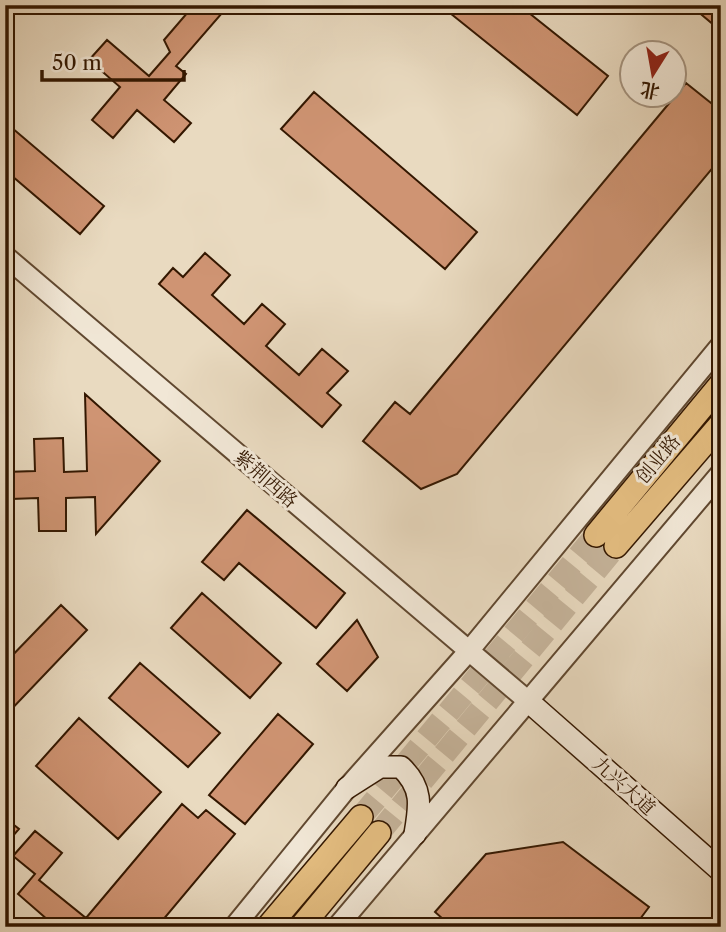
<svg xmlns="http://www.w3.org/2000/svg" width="726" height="932" font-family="'Libre Caslon Text','Noto Serif SC',serif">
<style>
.building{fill:#cf9473;stroke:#331700;stroke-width:2}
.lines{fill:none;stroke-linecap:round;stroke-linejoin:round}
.primary-tunnel{stroke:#c5b39a;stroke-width:23;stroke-dasharray:23 11;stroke-linecap:butt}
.tertiary-casing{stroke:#604830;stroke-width:23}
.secondary-casing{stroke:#331700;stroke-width:24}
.primary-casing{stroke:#331700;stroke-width:26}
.tertiary{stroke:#f1e7d6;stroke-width:19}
.secondary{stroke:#f1e7d6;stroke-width:21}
.primary{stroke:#e4bd80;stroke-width:23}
.labels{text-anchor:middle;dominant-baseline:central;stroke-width:6;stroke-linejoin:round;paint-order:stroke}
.street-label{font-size:19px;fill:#331700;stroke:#f1e7d6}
</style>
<rect width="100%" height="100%" fill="#e9dac0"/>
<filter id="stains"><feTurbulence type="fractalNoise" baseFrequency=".00286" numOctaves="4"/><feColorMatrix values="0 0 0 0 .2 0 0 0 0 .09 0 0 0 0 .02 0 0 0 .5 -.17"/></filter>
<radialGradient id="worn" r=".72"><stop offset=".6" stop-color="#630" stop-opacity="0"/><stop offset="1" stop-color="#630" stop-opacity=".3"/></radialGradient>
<path class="building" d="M194 5H229L176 66 186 74 164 100 191 123 174 142 137 110 113 138 92 120 120 87 89 60 107 40 149 76 170 52 164 40Z
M440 5H519L608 76 577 115Z
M690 5H721V31Z
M686 83 721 111V158L457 474 421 489 363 441 395 402 410 414Z
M314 92 477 232 445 269 281 129Z
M5 122 104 206 80 234 5 170Z
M205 253 230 275 212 295 244 324 262 304 285 324 266 346 299 375 322 349 348 371 327 393 341 405 322 427 159 284 173 268 183 277Z
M85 394 160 461 96 534 95 497 66 498V531H39L38 498 11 499 12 528 5 523V472L35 471 34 439 63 438 64 472 87 471Z
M247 510 345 593 316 628 239 563 224 580 202 562Z
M202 593 281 663 250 698 171 628Z
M61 605 87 630 5 716V663Z
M357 620 378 657 347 691 317 664Z
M140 663 220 733 188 767 109 698Z
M278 714 313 744 245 824 209 795Z
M79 718 161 792 118 839 36 766Z
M5 795 13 801 5 810Z
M182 804 198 818 206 810 235 834 157 927H56L18 894 35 874 13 856 35 831 62 853 39 880 86 918Z
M5 818 19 829 5 845Z
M563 842 649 907 634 927H452L435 912 486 854Z"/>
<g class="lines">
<path class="primary-tunnel" d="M361 817 596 535
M379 833 616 546"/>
<defs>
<path id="tertiary" d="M5 256 528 701
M234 927 347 788 468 652 721 345
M337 927 721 473"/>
<path id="secondary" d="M528 701 721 871
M347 788 380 767H401C423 788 420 805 415 834"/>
<path id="primary" d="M596 535 721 384
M616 546 721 424
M268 927 361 817
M301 927 379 833"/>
</defs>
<use href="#tertiary" class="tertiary-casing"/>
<use href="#secondary" class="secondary-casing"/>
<use href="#primary" class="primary-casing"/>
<use href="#tertiary" class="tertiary"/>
<use href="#secondary" class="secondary"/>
<use href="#primary" class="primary"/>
</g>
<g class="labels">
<g class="street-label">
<text transform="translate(658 459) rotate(-50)">创业路</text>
<text transform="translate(266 479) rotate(41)">紫荆西路</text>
<text transform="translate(624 786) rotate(42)">九兴大道</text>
</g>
</g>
<rect width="726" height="932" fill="none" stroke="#e9dac0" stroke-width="28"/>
<rect x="7" y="7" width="712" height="918" fill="none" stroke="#331700" stroke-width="3.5"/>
<rect x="14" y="14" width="698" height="904" fill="none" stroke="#331700" stroke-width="2"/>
<g transform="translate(653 74) rotate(191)"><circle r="33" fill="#f1e7d6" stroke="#a59480" stroke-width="2"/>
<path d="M0-5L12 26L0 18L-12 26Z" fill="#8f2418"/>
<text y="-10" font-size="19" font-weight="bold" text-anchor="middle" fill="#331700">北</text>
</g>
<path d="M42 70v10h142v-10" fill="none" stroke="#331700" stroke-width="3.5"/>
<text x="52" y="70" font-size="21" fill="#331700" stroke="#f1e7d6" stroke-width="5" paint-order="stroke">50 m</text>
<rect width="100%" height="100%" filter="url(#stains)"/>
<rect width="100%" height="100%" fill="url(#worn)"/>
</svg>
